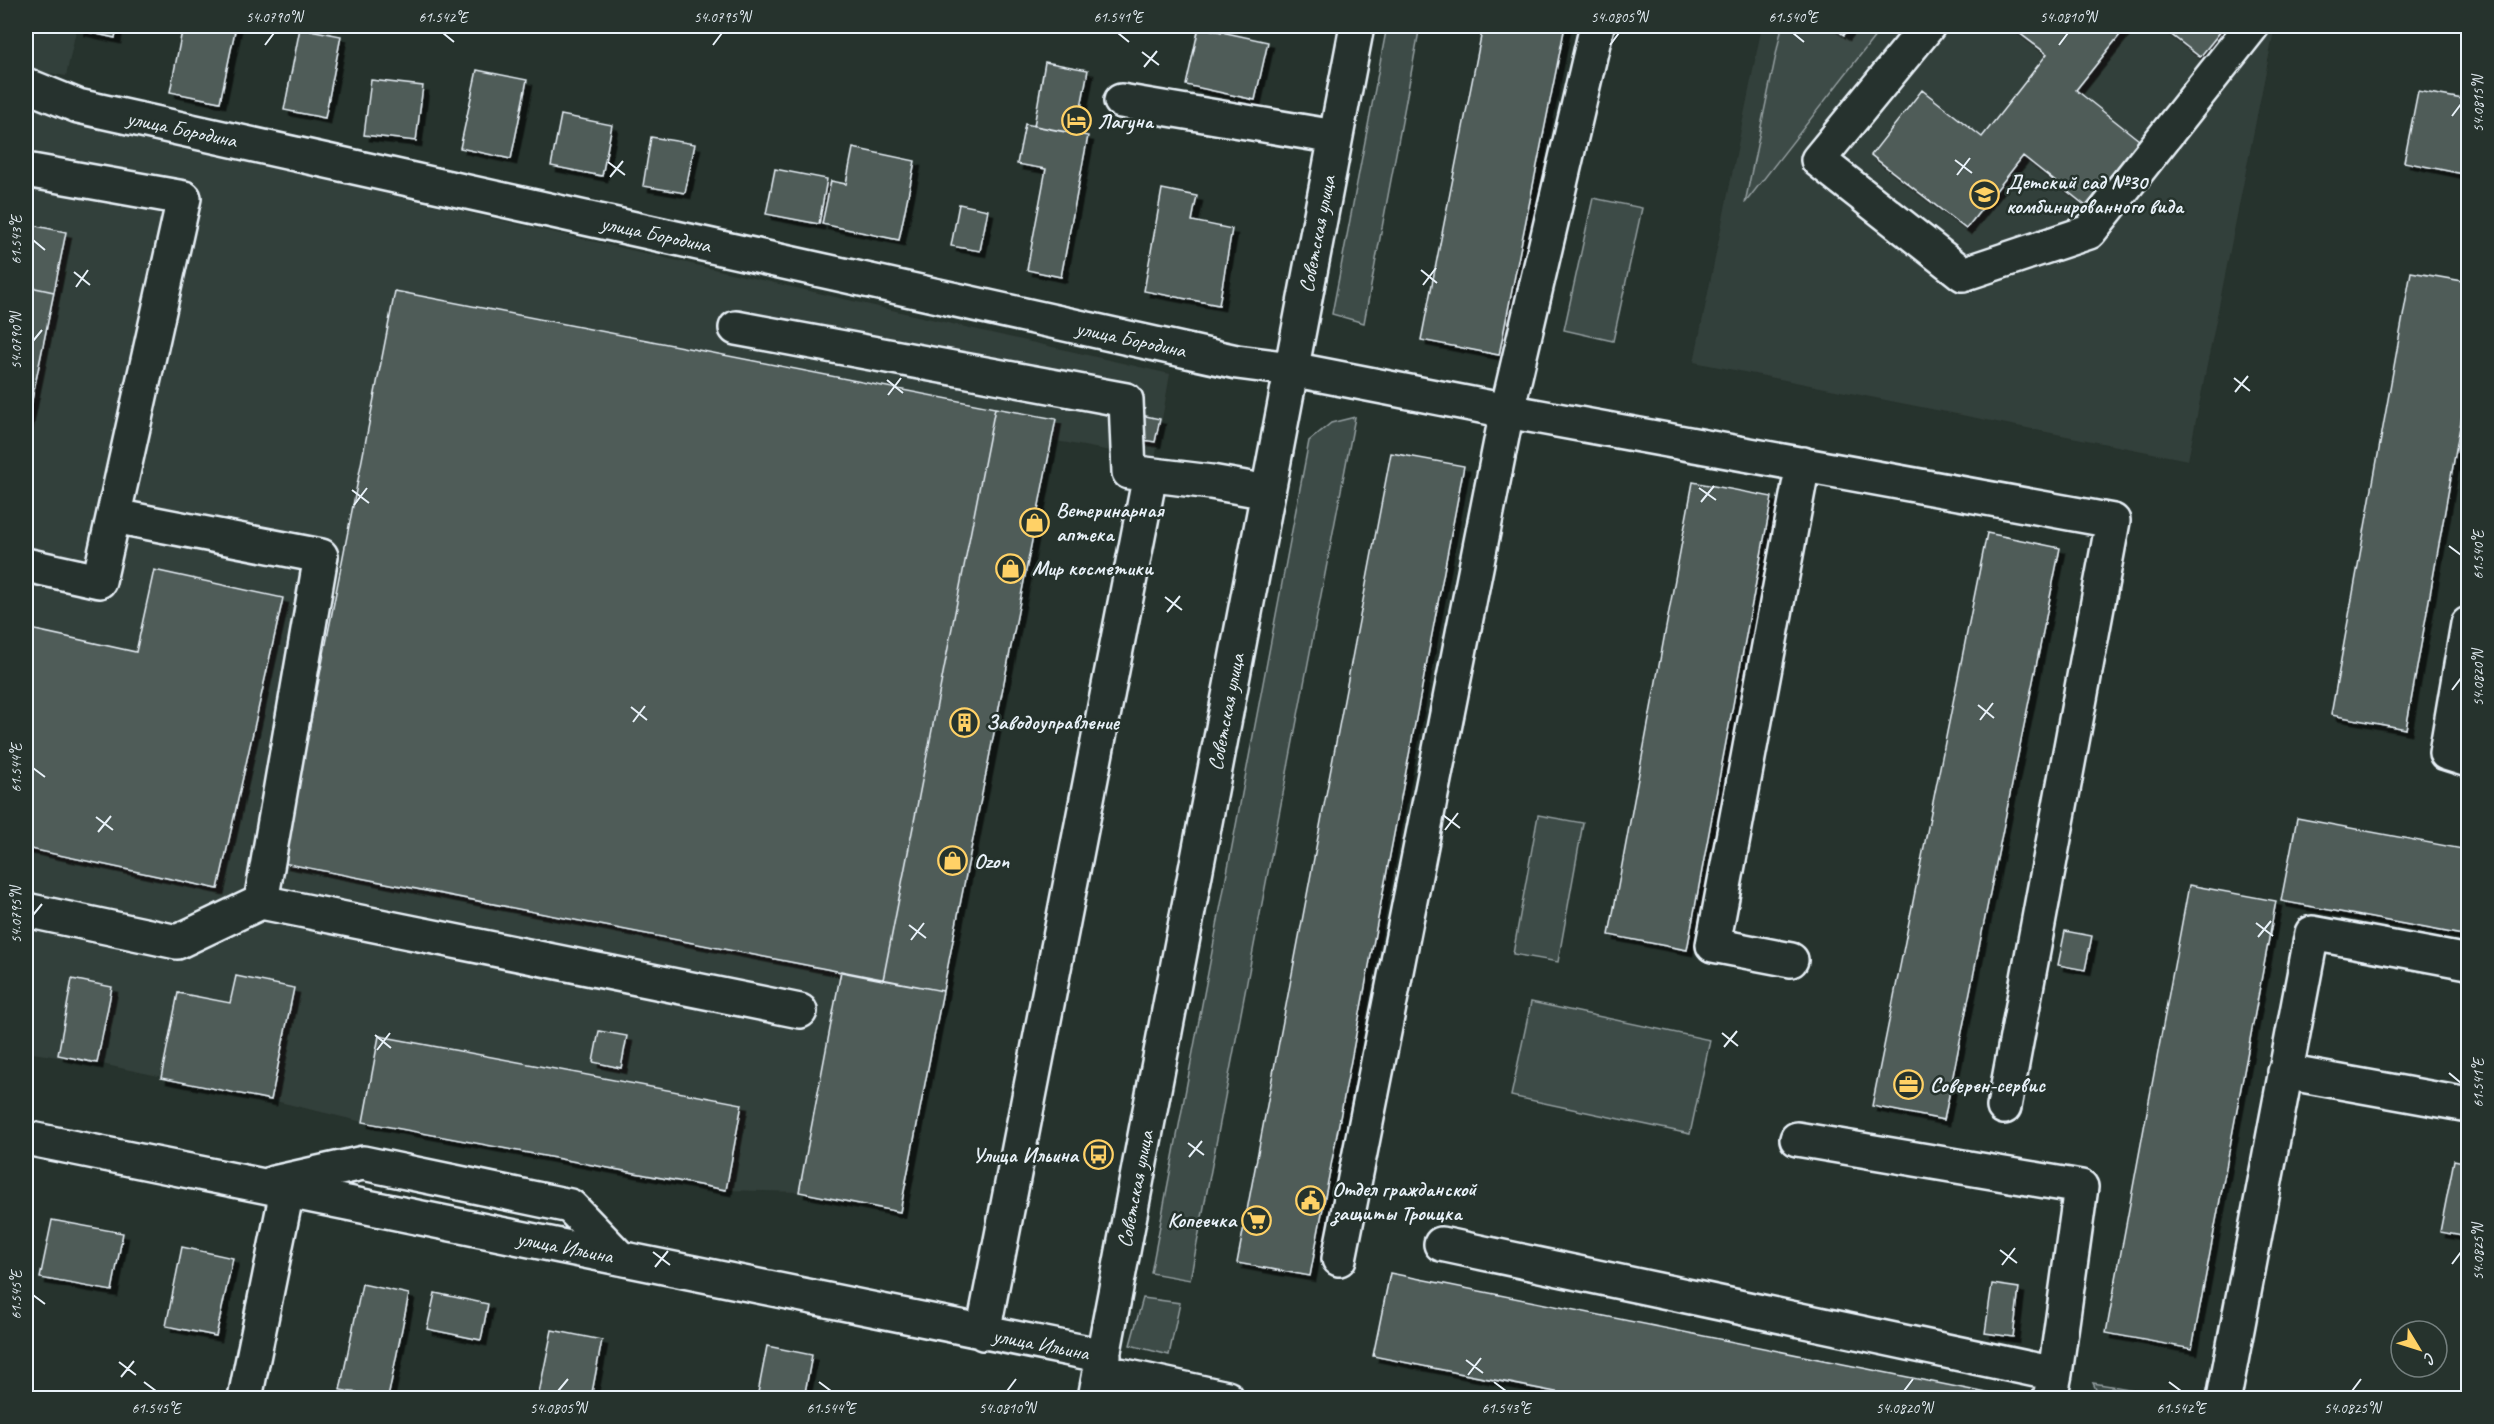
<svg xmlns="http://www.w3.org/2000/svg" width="2494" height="1424" font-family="Caveat,sans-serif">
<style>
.built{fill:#333f3a}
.green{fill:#3e4b47;stroke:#939ea0;stroke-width:1.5}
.building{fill:#505c59;stroke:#e8f1f8;stroke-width:1.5;filter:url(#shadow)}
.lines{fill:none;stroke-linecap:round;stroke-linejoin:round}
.minor-casing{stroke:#e8f1f8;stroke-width:38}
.minor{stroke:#26332d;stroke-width:33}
.ticks{fill:none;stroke:#e8f1f8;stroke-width:2}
.labels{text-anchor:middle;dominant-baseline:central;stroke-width:5;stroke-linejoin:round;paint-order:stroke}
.poi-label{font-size:21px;font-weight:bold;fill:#e8f1f8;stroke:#26332d;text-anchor:start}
.street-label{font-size:21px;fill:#e8f1f8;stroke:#26332d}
.neatline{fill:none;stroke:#e8f1f8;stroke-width:2}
.ticks-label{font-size:15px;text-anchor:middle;fill:#e8f1f8}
</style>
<defs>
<filter id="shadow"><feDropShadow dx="5.5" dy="5.5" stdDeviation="0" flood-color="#0009"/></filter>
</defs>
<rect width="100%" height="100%" fill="#26332d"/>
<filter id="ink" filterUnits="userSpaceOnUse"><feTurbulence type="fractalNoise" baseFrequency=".0167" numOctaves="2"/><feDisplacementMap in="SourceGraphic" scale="12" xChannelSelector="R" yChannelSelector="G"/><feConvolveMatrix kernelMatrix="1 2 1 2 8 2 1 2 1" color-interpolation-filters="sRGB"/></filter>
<g filter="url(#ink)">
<path class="built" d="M26 26H77L66 76 26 69Z
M1762 26H2275L2188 460 1694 362Z
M26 98 52 117 1170 374 1155 459 1051 440 900 1212 799 1192 726 1190 363 1122 271 1100 97 1063 26 1052Z"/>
<path class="green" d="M1387 26H1420L1364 323 1332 314Z
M1782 26H1883L1745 203Z
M1593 198 1642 208 1613 341 1564 330Z
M1355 417 1190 1280 1151 1273 1309 441 1331 423Z
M1538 815 1583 823 1558 962 1513 954Z
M1531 1002 1710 1040 1690 1134 1511 1096Z
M1143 1298 1180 1303 1169 1355 1130 1345Z
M2093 1383 2135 1390 2134 1398H2100Z"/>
<path class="building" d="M80 26H117L115 38 79 30Z
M183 26H236L220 102 170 92Z
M1483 26H1565L1499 355 1421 340Z
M1831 26H1851L1844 35Z
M2010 26H2127L2076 90 2139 140 2086 206 2023 156 1966 229 1871 155 1922 90 1982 137 2047 54Z
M2160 26H2225L2200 57Z
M1199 27 1268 42 1255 100 1186 85Z
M300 28 341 36 325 118 284 110Z
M1045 62 1088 70 1076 134 1034 126Z
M477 70 527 80 511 159 460 148Z
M371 80 423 86 416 141 364 135Z
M2418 91 2468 100V175L2404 162Z
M561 115 612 125 602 176 551 166Z
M1025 124 1088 136 1061 277 1027 270 1046 169 1017 164Z
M651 137 695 144 685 193 643 186Z
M853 148 915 161 899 240 822 224 831 181 846 184Z
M775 169 827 179 819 224 766 214Z
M1162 189 1197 196 1192 221 1232 229 1219 305 1144 291Z
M959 204 988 210 980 251 951 246Z
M26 224 66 232 54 292 26 286Z
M2411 272 2468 282V382L2406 729 2331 715Z
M26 286 54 292 26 429Z
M395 291 995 408 883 980 283 863Z
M995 408 1056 419 943 991 883 980Z
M1141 415 1160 419 1155 442 1137 439Z
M1391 453 1464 466 1310 1276 1237 1263Z
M1693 482 1772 497 1687 950 1609 935Z
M1987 533 2060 548 1944 1120 1872 1106Z
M154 570 283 598 218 889 26 848V628L136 652Z
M2297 818 2468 850V936L2281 901Z
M2189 885 2276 901 2192 1349 2106 1333Z
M2065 931 2092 936 2085 970 2058 965Z
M841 971 943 991 900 1212 799 1192Z
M236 976 294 988 271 1100 161 1078 178 993 230 1003Z
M72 979 112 987 97 1063 58 1055Z
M599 1031 627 1036 621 1068 593 1062Z
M379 1036 742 1104 726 1190 363 1122Z
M2454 1160 2468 1163V1237L2440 1232Z
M52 1220 123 1233 112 1291 40 1278Z
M182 1247 233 1258 216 1336 166 1326Z
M1390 1273 1838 1363 2002 1396 2001 1398H1586L1448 1371 1373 1356Z
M362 1284 409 1294 388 1398 340 1390Z
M1992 1284 2019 1288 2013 1337 1985 1333Z
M435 1293 488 1304 481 1340 427 1329Z
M552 1330 602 1340 591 1398H538Z
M767 1346 812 1355 804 1398H757Z"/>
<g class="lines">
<defs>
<path id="minor" d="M1928 26 1818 160 1963 274 2089 232 2252 26
M26 85 78 106 1237 362 1291 369 1507 411 2113 521 2004 1107
M1121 101 1335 137
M26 170 184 198 99 581 26 565
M736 328 1126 400 1129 472 1211 482 1268 492
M114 516 321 556 261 902
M2468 624 2446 753 2468 760
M26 910 177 942 261 902 800 1011
M1791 960 1713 945 1803 464
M2285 1072 2468 1105
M26 1138 1104 1356
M1797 1139 2081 1187 2055 1374
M273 1183 363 1163 570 1206 620 1258
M1441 1244 2055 1374 2050 1398
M1339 1259 1507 411 1597 26
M983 1333 1150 475
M1101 1371 1227 1398
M245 1398 287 1191
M1095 1398 1357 26
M2224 1398 2312 933 2468 962"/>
</defs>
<use href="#minor" class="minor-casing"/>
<use href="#minor" class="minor"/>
</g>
</g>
<path class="ticks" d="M443 33 454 42M1118 33 1129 42M1793 33 1804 42M265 45 274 33M713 45 722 33M1610 45 1619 33M2059 45 2068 33M1142 52 1159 65M1144 67 1157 51M2452 116 2461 104M1955 160 1972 173M608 162 625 175M1957 175 1970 158M610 177 623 161M33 240 45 250M1421 270 1437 283M74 272 90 285M1423 285 1436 268M76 287 88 270M33 341 42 330M2234 378 2250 391M887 380 903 393M2235 392 2248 376M888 395 901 378M1699 488 1716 500M352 490 369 503M1701 502 1714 486M354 505 367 488M2449 546 2461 555M1165 597 1182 610M1167 612 1180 596M2452 690 2461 678M1978 705 1994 718M631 707 647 720M1980 720 1993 703M633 722 645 706M33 768 45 777M1443 815 1460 828M96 817 113 830M1445 830 1458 813M98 832 111 816M33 915 42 904M2256 923 2273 936M909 925 926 938M2258 937 2271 921M911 940 924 923M1722 1033 1738 1046M375 1035 391 1048M1724 1047 1737 1031M377 1050 390 1033M2449 1073 2461 1083M1188 1143 1204 1155M1189 1157 1202 1141M2000 1250 2017 1263M653 1252 670 1265M2452 1264 2461 1252M2002 1265 2015 1248M655 1267 668 1251M33 1295 45 1304M1466 1360 1483 1373M119 1362 136 1375M1468 1375 1481 1358M121 1377 134 1361M144 1382 156 1391M819 1382 831 1391M1494 1382 1506 1391M2169 1382 2181 1391M558 1391 568 1379M1007 1391 1016 1379M1904 1391 1913 1379M2352 1391 2361 1379"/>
<defs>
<symbol id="hotel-ring" viewBox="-11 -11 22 22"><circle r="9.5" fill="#26332d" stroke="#ffd166" stroke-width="1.5"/><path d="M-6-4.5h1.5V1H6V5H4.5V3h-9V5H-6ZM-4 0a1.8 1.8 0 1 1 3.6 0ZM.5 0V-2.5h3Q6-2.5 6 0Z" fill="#ffd166"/></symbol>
<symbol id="school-ring" viewBox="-11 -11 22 22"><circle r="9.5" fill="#26332d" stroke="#ffd166" stroke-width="1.5"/><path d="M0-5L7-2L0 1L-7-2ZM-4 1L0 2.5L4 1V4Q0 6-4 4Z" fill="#ffd166"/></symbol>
<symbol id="shop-ring" viewBox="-11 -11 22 22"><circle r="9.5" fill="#26332d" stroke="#ffd166" stroke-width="1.5"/><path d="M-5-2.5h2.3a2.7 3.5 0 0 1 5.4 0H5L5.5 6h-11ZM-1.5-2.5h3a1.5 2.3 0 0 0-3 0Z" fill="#ffd166"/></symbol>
<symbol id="building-ring" viewBox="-11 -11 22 22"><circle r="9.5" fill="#26332d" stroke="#ffd166" stroke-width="1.5"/><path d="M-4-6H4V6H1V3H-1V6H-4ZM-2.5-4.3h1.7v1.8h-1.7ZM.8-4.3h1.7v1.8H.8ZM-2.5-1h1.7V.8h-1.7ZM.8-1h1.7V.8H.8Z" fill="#ffd166"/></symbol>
<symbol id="office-ring" viewBox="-11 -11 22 22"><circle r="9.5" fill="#26332d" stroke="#ffd166" stroke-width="1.5"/><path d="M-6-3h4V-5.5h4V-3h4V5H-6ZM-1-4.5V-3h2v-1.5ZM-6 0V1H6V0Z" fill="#ffd166"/></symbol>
<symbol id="bus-ring" viewBox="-11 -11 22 22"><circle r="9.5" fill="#26332d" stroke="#ffd166" stroke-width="1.5"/><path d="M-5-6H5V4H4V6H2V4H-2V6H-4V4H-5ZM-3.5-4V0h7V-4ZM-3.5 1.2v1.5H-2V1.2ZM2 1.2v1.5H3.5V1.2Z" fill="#ffd166"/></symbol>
<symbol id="civic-ring" viewBox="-11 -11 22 22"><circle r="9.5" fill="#26332d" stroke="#ffd166" stroke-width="1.5"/><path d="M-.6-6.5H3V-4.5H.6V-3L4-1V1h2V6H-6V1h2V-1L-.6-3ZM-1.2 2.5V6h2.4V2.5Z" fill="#ffd166"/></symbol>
<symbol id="supermarket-ring" viewBox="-11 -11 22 22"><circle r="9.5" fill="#26332d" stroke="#ffd166" stroke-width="1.5"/><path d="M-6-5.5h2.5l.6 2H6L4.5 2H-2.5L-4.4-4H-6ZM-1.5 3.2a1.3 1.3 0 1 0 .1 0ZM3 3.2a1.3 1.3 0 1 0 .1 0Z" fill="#ffd166"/></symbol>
</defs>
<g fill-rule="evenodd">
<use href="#hotel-ring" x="1060" y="104" width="33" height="33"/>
<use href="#school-ring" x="1968" y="178" width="33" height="33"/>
<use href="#shop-ring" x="1018" y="506" width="33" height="33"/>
<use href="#shop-ring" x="994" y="552" width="33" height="33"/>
<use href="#building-ring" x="948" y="706" width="33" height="33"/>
<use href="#shop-ring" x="936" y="844" width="33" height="33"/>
<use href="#office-ring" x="1892" y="1068" width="33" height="33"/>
<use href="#bus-ring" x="1082" y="1138" width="33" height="33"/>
<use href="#civic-ring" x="1294" y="1184" width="33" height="33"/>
<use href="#supermarket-ring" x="1240" y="1204" width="33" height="33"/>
</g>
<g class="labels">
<g class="poi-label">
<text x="1097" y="121">Лагуна</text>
<text x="2006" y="182">Детский сад №30<tspan x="2006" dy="24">комбинированного вида</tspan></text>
<text x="1056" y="510">Ветеринарная<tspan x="1056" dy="24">аптека</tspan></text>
<text x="1032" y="568">Мир косметики</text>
<text x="986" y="722">Заводоуправление</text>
<text x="974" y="861">Ozon</text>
<text x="1930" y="1085">Соверен-сервис</text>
<text x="1078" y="1155" text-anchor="end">Улица Ильина</text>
<text x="1332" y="1189">Отдел гражданской<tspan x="1332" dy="24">защиты Троицка</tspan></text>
<text x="1236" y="1220" text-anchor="end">Копеечка</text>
</g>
<g class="street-label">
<text transform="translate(182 129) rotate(12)">улица Бородина</text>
<text transform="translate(656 234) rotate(12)">улица Бородина</text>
<text transform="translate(1317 234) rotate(-79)">Советская улица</text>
<text transform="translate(1131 339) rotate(12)">улица Бородина</text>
<text transform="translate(1226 712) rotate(-79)">Советская улица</text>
<text transform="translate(1135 1189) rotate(-79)">Советская улица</text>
<text transform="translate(565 1247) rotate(11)">улица Ильина</text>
<text transform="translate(1041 1344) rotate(11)">улица Ильина</text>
</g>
</g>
<rect width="2494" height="1424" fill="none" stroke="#26332d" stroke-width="66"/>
<g transform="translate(2419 1349) rotate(128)"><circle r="28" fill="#26332d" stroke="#747f7e" stroke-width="1.5"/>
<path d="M0-4.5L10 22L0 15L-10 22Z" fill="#ffd166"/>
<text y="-9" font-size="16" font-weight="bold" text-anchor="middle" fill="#e8f1f8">С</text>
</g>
<rect x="33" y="33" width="2428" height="1358" class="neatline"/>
<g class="ticks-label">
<text x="274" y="22">54.0790°N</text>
<text x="443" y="22">61.542°E</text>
<text x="722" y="22">54.0795°N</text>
<text x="1118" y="22">61.541°E</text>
<text x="1619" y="22">54.0805°N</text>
<text x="1793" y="22">61.540°E</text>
<text x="2068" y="22">54.0810°N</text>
<text transform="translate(2478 104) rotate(-90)" y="5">54.0815°N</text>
<text transform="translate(16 240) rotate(-90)" y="5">61.543°E</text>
<text transform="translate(16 341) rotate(-90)" y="5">54.0790°N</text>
<text transform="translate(2478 555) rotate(-90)" y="5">61.540°E</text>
<text transform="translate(2478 678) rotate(-90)" y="5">54.0820°N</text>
<text transform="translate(16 768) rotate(-90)" y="5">61.544°E</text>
<text transform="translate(16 915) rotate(-90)" y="5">54.0795°N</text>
<text transform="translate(2478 1083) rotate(-90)" y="5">61.541°E</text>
<text transform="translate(2478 1252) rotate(-90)" y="5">54.0825°N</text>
<text transform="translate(16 1295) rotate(-90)" y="5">61.545°E</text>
<text x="156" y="1413">61.545°E</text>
<text x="558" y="1413">54.0805°N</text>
<text x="831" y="1413">61.544°E</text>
<text x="1007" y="1413">54.0810°N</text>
<text x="1506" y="1413">61.543°E</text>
<text x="1904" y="1413">54.0820°N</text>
<text x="2181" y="1413">61.542°E</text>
<text x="2352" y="1413">54.0825°N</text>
</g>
</svg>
